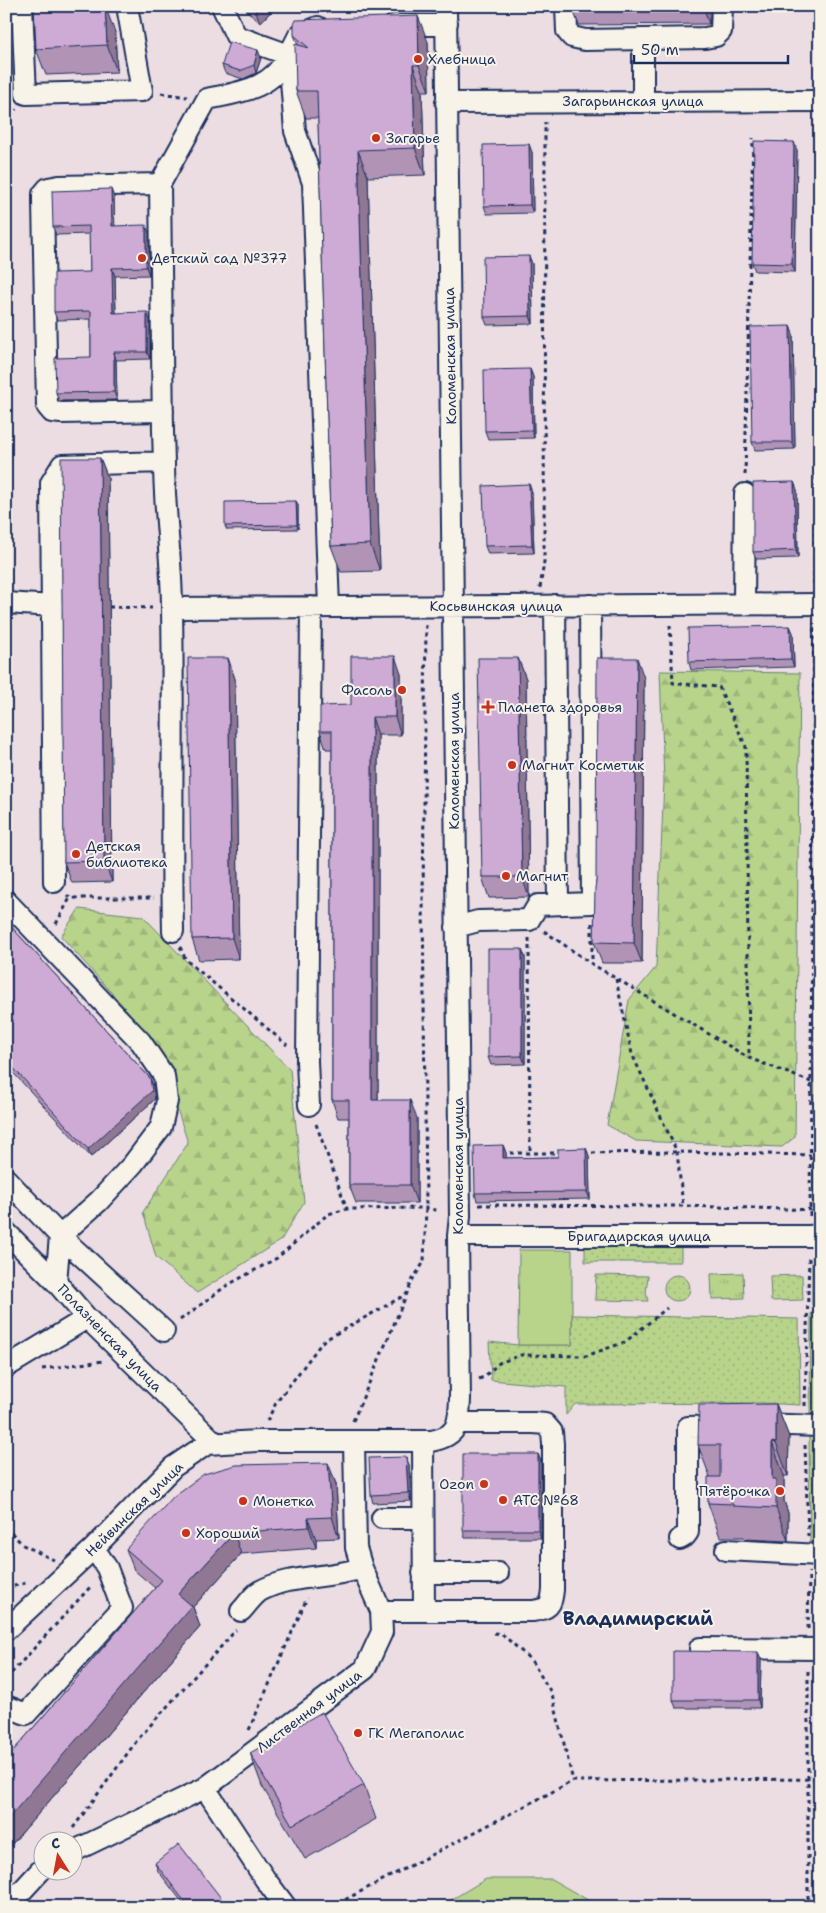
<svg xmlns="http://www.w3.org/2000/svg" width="826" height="1913" font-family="'Shantell Sans',sans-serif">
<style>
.grass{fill:url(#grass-dots);stroke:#6a8274}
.forest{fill:url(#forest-firs);stroke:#6a8274}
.park{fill:url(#park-tufts);stroke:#6a8274}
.pitch{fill:#b8d48b;stroke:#6a8274}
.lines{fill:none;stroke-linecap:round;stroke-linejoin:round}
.minor-casing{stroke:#1b2f5e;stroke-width:24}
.path{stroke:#1b2f5e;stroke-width:3;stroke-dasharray:4 4;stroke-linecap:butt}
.minor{stroke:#f7f3e8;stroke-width:20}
.wall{fill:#b193b6;stroke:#1b2f5e}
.shaded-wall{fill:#907894;stroke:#1b2f5e}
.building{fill:#ceabd4;stroke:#1b2f5e}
.poi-dot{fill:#c8321e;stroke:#f7f3e8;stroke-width:2}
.labels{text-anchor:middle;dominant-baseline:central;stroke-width:4;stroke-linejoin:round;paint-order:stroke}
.poi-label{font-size:14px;fill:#1b2f5e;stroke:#f7f3e8;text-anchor:start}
.street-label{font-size:14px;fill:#1b2f5e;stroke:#f7f3e8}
.district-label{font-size:19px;font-weight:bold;fill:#1b2f5e;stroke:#f7f3e8}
</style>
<defs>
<pattern id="grass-dots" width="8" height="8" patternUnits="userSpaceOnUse" patternTransform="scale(1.25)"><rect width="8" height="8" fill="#b8d48b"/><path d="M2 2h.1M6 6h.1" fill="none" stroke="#9eb67a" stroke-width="1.8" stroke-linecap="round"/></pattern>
<pattern id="forest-firs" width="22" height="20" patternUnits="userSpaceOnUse" patternTransform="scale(1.25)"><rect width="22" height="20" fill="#b8d48b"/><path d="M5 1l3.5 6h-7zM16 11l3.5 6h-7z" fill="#9eb67a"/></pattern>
<pattern id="park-tufts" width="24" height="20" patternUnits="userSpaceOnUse" patternTransform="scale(1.25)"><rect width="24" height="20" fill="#b8d48b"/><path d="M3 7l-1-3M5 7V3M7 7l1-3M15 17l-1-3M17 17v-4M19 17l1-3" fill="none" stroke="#9eb67a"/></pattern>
</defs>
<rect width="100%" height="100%" fill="#ebdde2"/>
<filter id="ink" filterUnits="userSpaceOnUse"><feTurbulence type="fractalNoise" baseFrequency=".02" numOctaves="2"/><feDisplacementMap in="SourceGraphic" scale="10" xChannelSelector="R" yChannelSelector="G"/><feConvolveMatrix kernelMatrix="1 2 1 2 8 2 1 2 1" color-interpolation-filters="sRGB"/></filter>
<g filter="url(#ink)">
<path class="grass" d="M817 657 820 658V1203H813L816 971Z
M681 1242V1262H585V1243Z
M812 1251 820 1252V1305H812Z
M596 1275 648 1276 646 1293 648 1301 595 1300Z
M802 1275 803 1300 771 1301 770 1276Z
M664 1288a13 13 0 1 1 26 0a13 13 0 1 1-26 0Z
M811 1313H819L818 1411 810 1414Z
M572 1315 799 1319 800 1405 761 1403 575 1404 566 1415V1387L491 1380 489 1342 518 1345H572Z
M809 1435H818L820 1542H810Z"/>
<path class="forest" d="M660 671 800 673 795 1137 782 1147 636 1141 607 1125 629 1000 656 967 664 781Z
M79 909 143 916 290 1070 304 1202 281 1240 197 1293 156 1257 143 1212 188 1143 156 1043 61 936Z"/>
<path class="park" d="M743 1273 744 1298 712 1299 711 1274Z"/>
<path class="pitch" d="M519 1250H572V1345H518Z
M486 1879H551L600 1907H439Z"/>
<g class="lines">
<defs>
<path id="minor" d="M22 6 26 94 142 91 127 6
M222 6 236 36 289 55 299 35 318 27
M566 6 567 31 572 37 585 40 705 38 716 36 721 31 722 6
M394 25H434L447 23
M643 39V101
M289 55 295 131 313 183 329 607
M446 103 820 101
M160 184 207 99C241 92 272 89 289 55
M163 411 61 413 52 412 47 406 43 201V194L48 188 59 186 160 184 163 431 164 462
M6 603 53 606
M744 604 745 494
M555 605 558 904
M172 608 820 604
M54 882 51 483 62 465 164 462C164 512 172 560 172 609 174 717 171 824 173 931
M6 901 141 1042 164 1076 167 1101 161 1127 133 1164 99 1201 60 1236 56 1282
M456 927 478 921 529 920 538 905 592 903 590 605
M309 1105 307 1061 311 607
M6 1179 60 1236 164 1331
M6 1232 56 1282 87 1318 214 1442
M458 1236H809L820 1235
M6 1367 87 1318
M758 1424 820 1426
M423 1441 424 1611
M382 1518H423
M680 1539 685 1536 688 1532V1427L724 1426
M726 1550 820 1555
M423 1573H498
M241 1611C247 1605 253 1595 260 1591 292 1574 329 1579 362 1568
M381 1611H533C549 1608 551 1607 553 1590V1444L552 1432 545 1424 534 1423H458
M6 1630 94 1548 173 1467 207 1444 257 1441H431C458 1436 459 1424 460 1399L458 1236 460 1216 446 6
M700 1648 820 1649
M6 1706 26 1714 122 1608 107 1568 94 1548
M205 1788 265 1879 286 1907
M72 1852 205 1788 365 1669 382 1632 381 1611 362 1568 356 1548 354 1441
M7 1907 42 1869"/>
</defs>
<use href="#minor" class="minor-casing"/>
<path class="path" d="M161 93 187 97
M6 123 16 109
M745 475 753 138
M814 584 820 190
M540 588 544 562 545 122
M109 607 152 608
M670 625 673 683 719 687 746 747 749 1058
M67 895 70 898H154
M592 923V964
M56 924 70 898
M544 931 592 964 749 1058 811 1082
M529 938 530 1153
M180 947 186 960 287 1045
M616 979 632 1054 677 1152 683 1206
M316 1124 347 1209 426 1208 440 1211
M502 1153H561
M584 1153 677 1152 811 1155
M479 1205 683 1206 820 1210
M810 1216 814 623
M180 1320 226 1286 277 1258 328 1214 347 1209
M42 1369 103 1361
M479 1379 484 1377 499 1363 521 1355 586 1356 625 1342 667 1308
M805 1406 809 1255
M267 1421 276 1403 323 1341 407 1294
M353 1421 413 1279 424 1262 426 1208 423 896 426 625
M805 1445 808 1536
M6 1527 23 1545 54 1560
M6 1588 26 1583
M808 1629 809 1572
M494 1633 502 1634 531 1660 552 1694 573 1781
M6 1679 92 1585
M249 1730 307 1598
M73 1828 138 1739 236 1630
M331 1907 573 1781 820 1779
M808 1907V1667"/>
<use href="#minor" class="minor"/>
</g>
<path class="wall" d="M242 6H276L260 23Z
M711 6 709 24 579 25 573 10Z
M81 7 115 32 117 72 46 75 36 49Z
M294 35 428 42 429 91H422L425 175 368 177 380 571 341 572 331 546 318 118H306L296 91 298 45Z
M261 58 256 73 243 79 225 73 222 65Z
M797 150 795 272 755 271 752 263Z
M532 152 533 213 487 214 484 206Z
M114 197V226L149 233V275L115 276 116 313 150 320V359L116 360 117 400 59 401 56 393 91 357V319L57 320 54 312 90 272V234L56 235 53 227Z
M529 256 532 264 533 324 487 325 484 317Z
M790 326 793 334 795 449 755 450 752 442Z
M530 369 533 377 534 438 488 439 485 431Z
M100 458 108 478 112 882 72 883 64 862Z
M794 482 797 490 798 558 756 559 753 552Z
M529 484 532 492 534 553 488 554 485 546Z
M296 501 298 505V529L227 530 225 526Z
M790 626 793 633 794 667 691 670 689 662Z
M228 658 235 679 239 959 199 960 192 939Z
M518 658 526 679 529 897 489 898 482 877Z
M401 674V735H378V1100L417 1118V1203H356L349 1185V1118H338L332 1100V749H326L320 731Z
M644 678 642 963H602L594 942 596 882Z
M6 921 150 1078 153 1086 155 1099 91 1157 6 1065Z
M522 949 525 957V1064L491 1065 488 1057Z
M503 1145 506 1153V1158L558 1157 586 1148 589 1156 590 1199 477 1201 475 1193Z
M776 1404 789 1437 788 1476H784V1501L788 1513V1541L745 1539 744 1537H720L708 1503 710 1477 698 1445Z
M538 1454 541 1462V1538H465L463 1530Z
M406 1457 409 1465 411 1501 373 1503 371 1495Z
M328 1463 336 1484 339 1538 316 1539V1548L241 1554 193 1607 200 1627 6 1851V1757L7 1758 155 1588 134 1570 126 1549Z
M761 1660 760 1708H676L673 1700Z
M250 1753 364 1785 376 1819 305 1859 262 1786Z
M155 1863 228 1907H186L158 1871Z"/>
<path class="shaded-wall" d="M105 6 115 32 117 72 107 45Z
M254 6H276L260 23Z
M704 6H711L709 24 704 9Z
M418 16 428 42 429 91 419 65Z
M258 50 261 58 256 73 254 65Z
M413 65 422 91 425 175 415 148Z
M794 142 797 150 795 272 792 264Z
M529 144 532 152 533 213 530 205Z
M358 150 368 177 380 571 370 544Z
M111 189 114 197 115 234 112 226Z
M146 225 149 233V275L146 267Z
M529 256 532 264 533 324 530 316Z
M112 268 115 276 116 321 113 313Z
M147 312 150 320V359L147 352Z
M790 326 793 334 795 449 792 442Z
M114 352 116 360 117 400 114 392Z
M530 369 533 377 534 438 532 430Z
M100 458 108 478 112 882 104 861Z
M794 482 797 490 798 558 796 550Z
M529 484 532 492 534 553 532 545Z
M296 501 298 505V529L297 525Z
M790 626 793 633 794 667 791 659Z
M395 656 401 674V735L395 717Z
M228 658 235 679 239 959 232 938Z
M518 658 526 679 529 897 522 877Z
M637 658 644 678 642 963 634 943Z
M372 717 378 735V1118L372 1100Z
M522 949 525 957V1064L522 1056Z
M150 1078 153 1086 155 1099 91 1157 88 1149Z
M410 1100 417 1118V1203L410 1185Z
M503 1145 506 1153V1166L503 1158Z
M586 1148 589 1156 590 1199 587 1192Z
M776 1404 789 1437 788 1476 776 1443Z
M772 1442 784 1476V1501L788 1513V1541L776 1508 772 1479Z
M538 1454 541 1462V1538L538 1530Z
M406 1457 409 1465 411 1501 408 1493Z
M328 1463 336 1484 339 1538 332 1517Z
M308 1518 316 1539V1548L309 1527Z
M234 1533 241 1554 193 1607 200 1627 6 1851V1821L178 1594Z
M758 1652 761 1660 760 1708 758 1700Z"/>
<path class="building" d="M34 6H73V7L105 6 107 45 36 49Z
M573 6H704V9L573 10Z
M418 16 419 65H413L415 148 358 150 370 544 331 546 317 91H296L295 44 309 48 294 35V24L296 20Z
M229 42 258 50 254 65 240 71 222 65Z
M754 141 794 142 792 264 752 263Z
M529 144 530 205 484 206 483 145Z
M111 189 112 226 146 225V267L112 268 113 313 147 312V352H114V392L56 393 55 358 91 357V311L54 312V273L90 272 89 226 53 227 52 191Z
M529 256 530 316 484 317 483 257Z
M790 326 792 442H752L750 327Z
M530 369 532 430 485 431 484 370Z
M61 458H100L104 861 64 862Z
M794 482 796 550 753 552V483Z
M529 484 532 545 485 546 483 486Z
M296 501 297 525 225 526V502Z
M790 626 791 659 689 662 688 628Z
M351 656H395V717H372V1100H410V1185H349V1100H332V731H320V706L351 705Z
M188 658H228L232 938 192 939Z
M478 658H518L522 877H482Z
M597 658H637L634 943 594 942 595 888 596 882Z
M6 921 150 1078 152 1091 88 1149 6 1060Z
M488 949H522V1056L488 1057Z
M503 1145V1158L558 1157V1149L586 1148 587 1192 475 1193 474 1146Z
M776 1404V1443L772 1442V1479H776V1508L733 1506V1504L708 1503V1477H720V1445H698L699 1405Z
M463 1454H538V1530H463Z
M406 1457 408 1493 371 1495 369 1458Z
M328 1463 332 1517 308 1518 309 1527 234 1533 178 1594 192 1606 6 1821V1757L7 1758 162 1580 126 1549 174 1496 204 1474 236 1465Z
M673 1651 758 1652V1700H673Z
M322 1712 364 1785 292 1825 250 1753Z
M179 1844 228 1907H189L155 1863Z"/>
</g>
<g class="poi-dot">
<circle cx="418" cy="59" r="5"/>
<circle cx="376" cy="138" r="5"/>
<circle cx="142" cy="258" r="5"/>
<circle cx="402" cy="690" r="5"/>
<path d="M485.5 699.5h5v5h5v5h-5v5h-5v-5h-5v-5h5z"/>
<circle cx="512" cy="765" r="5"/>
<circle cx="76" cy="854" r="5"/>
<circle cx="506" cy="876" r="5"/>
<circle cx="484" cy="1484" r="5"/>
<circle cx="780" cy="1491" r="5"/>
<circle cx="503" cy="1500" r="5"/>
<circle cx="243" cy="1501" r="5"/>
<circle cx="186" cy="1533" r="5"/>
<circle cx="358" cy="1733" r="5"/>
</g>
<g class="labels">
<g class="poi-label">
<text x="428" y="59">Хлебница</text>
<text x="386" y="138">Загарье</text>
<text x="152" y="258">Детский сад №377</text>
<text x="392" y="690" text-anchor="end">Фасоль</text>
<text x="498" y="707">Планета здоровья</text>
<text x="522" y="765">Магнит Косметик</text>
<text x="86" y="846">Детская<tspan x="86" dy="16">библиотека</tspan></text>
<text x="516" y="876">Магнит</text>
<text x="474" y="1484" text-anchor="end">Ozon</text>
<text x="770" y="1491" text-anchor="end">Пятёрочка</text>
<text x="513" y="1500">АТС №68</text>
<text x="253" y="1501">Монетка</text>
<text x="196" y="1533">Хороший</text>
<text x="368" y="1733">ГК Мегаполис</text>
</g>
<g class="street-label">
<text x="633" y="101">Загарьинская улица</text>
<text transform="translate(450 356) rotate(-91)">Коломенская улица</text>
<text x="496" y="606">Косьвинская улица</text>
<text transform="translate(454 761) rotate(-90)">Коломенская улица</text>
<text transform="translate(458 1166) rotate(-90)">Коломенская улица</text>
<text x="639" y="1236">Бригадирская улица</text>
<text transform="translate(110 1338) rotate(46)">Полазненская улица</text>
<text transform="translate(134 1509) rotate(-44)">Нейвинская улица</text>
<text transform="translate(309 1711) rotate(-37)">Лиственная улица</text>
</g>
<g class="district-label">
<text x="638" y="1618">Владимирский</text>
</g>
</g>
<rect width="826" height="1913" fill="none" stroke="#f7f3e8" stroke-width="25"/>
<rect x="12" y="12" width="801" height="1888" fill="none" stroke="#1b2f5e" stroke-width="2" filter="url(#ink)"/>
<g transform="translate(58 1856) rotate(349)"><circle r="24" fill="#f7f3e8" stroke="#9fa5b1"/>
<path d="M0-4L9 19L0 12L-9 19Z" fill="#c8321e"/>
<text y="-8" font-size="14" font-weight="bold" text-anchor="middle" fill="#1b2f5e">С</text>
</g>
<path d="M634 55v8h154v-8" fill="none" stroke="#1b2f5e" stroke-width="2.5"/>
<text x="641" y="55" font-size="15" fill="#1b2f5e" stroke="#f7f3e8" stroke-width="4" paint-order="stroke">50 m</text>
</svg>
